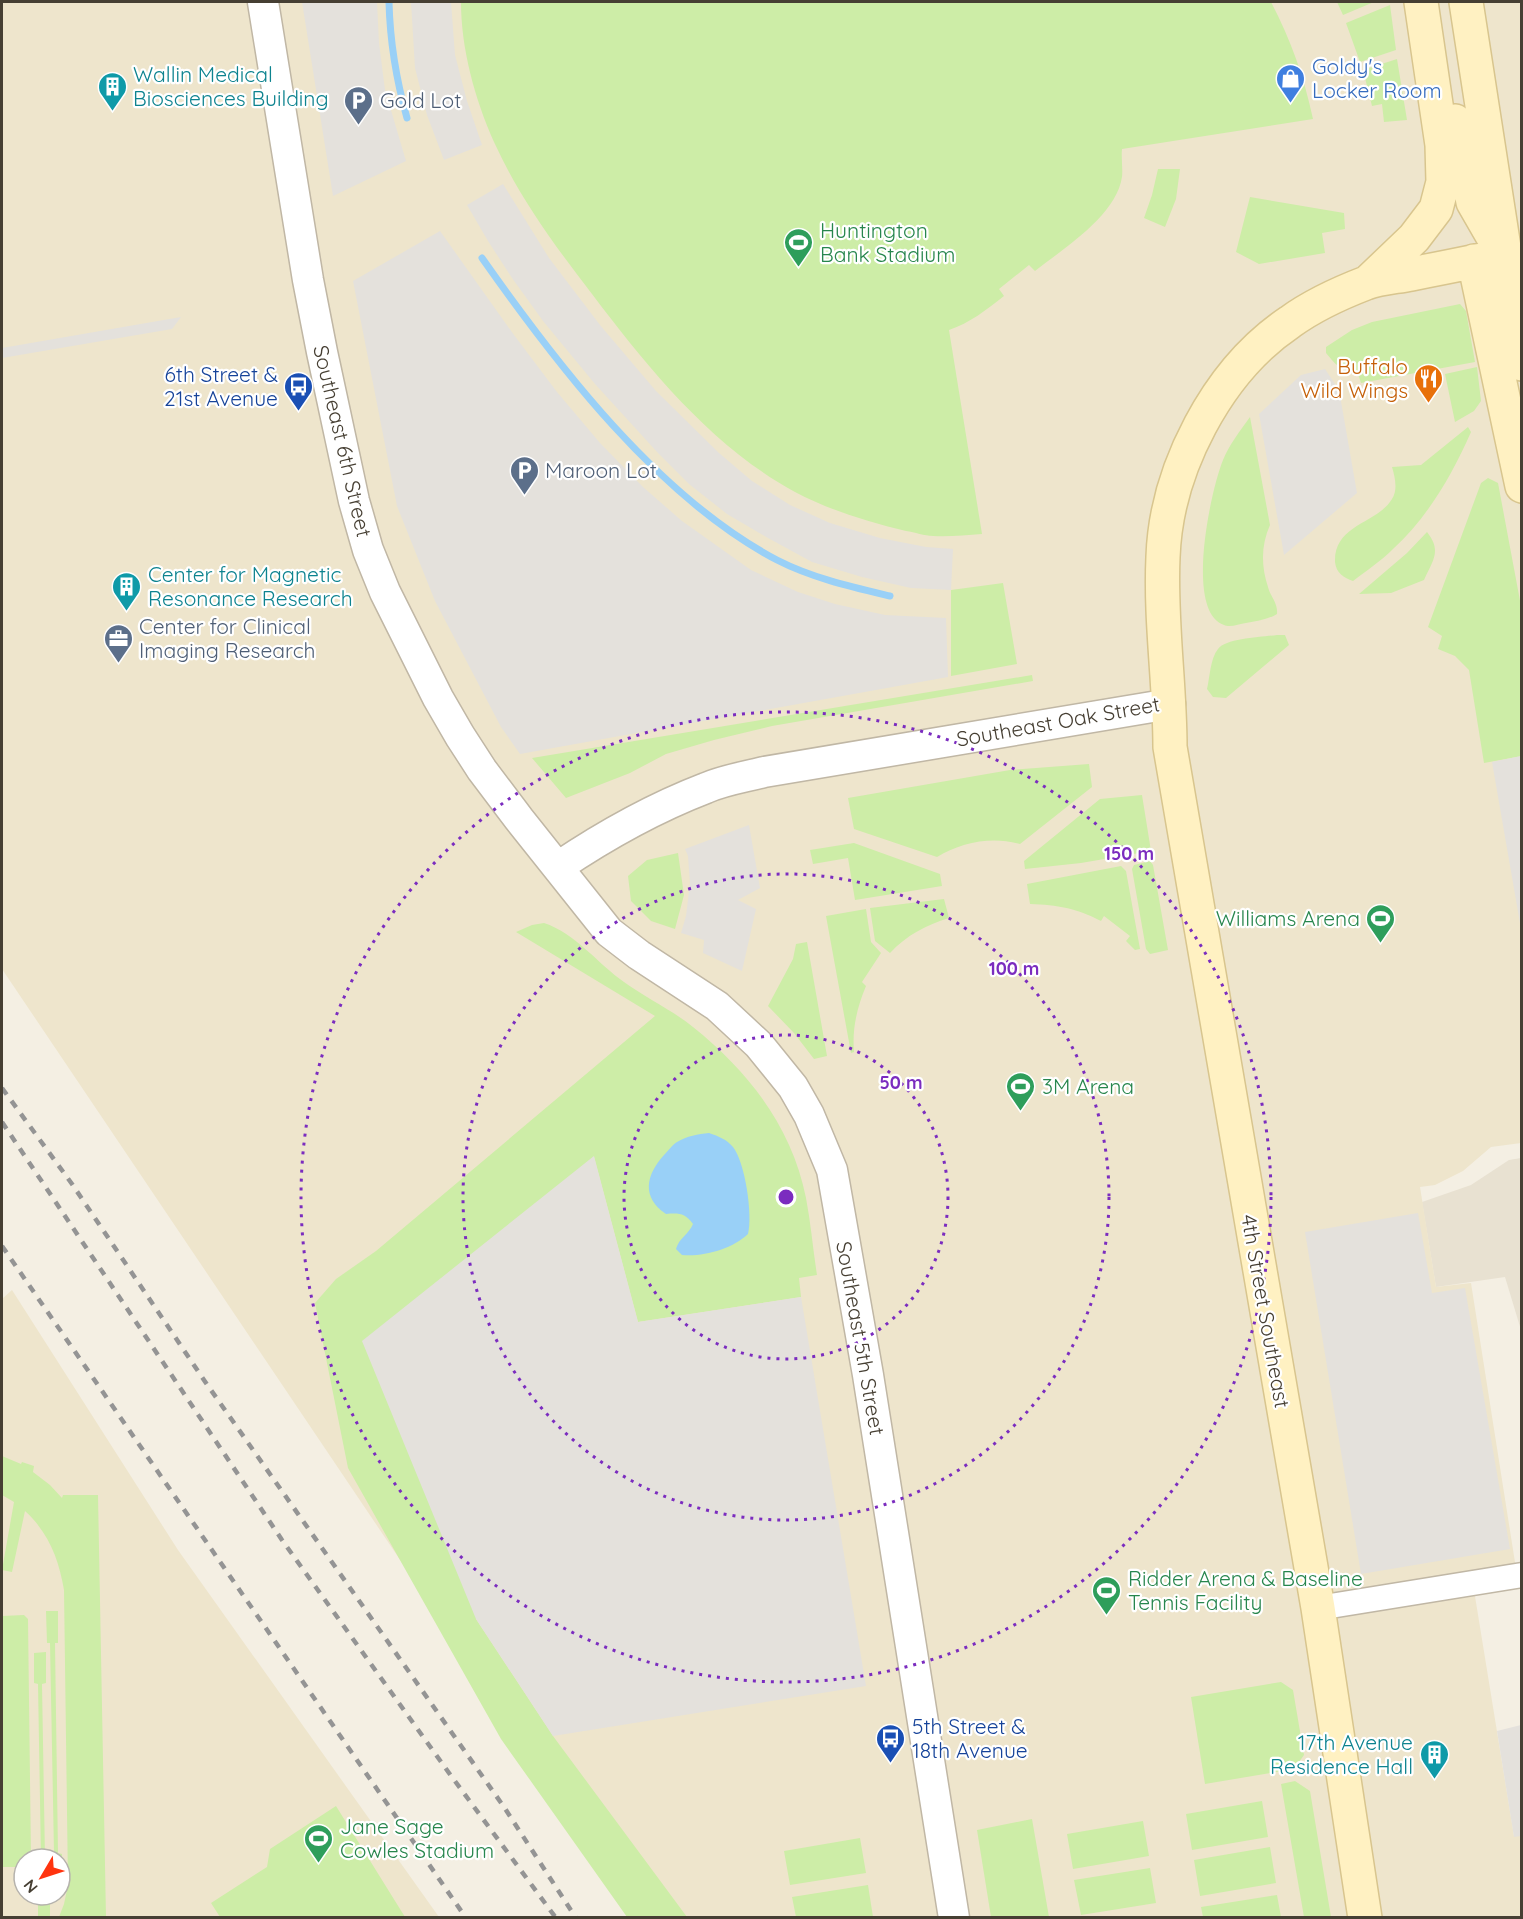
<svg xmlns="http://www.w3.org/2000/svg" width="1523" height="1919" font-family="Quicksand,sans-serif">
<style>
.residential{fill:#e8e1d1}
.education{fill:#eee5cc;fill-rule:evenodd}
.green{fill:#cdeda7}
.parking{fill:#e4e1dc}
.water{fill:#99d0f7}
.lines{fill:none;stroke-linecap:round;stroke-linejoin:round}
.stream{stroke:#99d0f7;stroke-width:7}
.minor-casing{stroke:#c0b7a5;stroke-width:27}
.tertiary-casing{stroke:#c0b7a5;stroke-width:33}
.secondary-casing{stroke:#d8c58e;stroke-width:36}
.minor{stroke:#fff;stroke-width:24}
.tertiary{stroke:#fff;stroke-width:30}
.secondary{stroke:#fff1c2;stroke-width:33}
.rail{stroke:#949494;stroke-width:4.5;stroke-dasharray:8 8;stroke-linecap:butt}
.ring{fill:none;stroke:#7b2cbf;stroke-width:3;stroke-dasharray:3 6}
.labels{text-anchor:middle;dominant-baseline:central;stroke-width:4.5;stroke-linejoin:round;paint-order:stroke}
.shop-label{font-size:21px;fill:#366cbe;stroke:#fff;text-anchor:start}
.culture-label{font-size:21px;fill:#0d838f;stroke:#fff;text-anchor:start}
.service-label{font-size:21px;fill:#4e5e75;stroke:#fff;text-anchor:start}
.leisure-label{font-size:21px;fill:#27864d;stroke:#fff;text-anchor:start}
.food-label{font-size:21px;fill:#c56008;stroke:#fff;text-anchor:end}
.transit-label{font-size:21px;fill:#164399;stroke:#fff;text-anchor:end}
.street-label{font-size:21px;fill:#463f33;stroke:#fff}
.centre{fill:#7b2cbf;stroke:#fff;stroke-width:3}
.ring-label{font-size:18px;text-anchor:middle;font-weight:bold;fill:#7b2cbf;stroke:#fff;stroke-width:4.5;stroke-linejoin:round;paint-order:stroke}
</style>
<rect width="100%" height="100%" fill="#f4efe3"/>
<path class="residential" d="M1521 1158V1330L1505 1277 1436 1287 1422 1202 1471 1185 1509 1160Z"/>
<path class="education" d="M2 2H1521V1143L1491 1147 1463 1171 1435 1185 1420 1187 1436 1287 1471 1283 1517 1575 1473 1584 1514 1836H1521V1917H635L448 1631 2 969Z
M12 1290 178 1550 439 1917H2V1299ZM24 1859H60V1895H24Z"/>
<path class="green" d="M461 2H1271C1291 40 1304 77 1313 119L1122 149C1121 158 1123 168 1122 177 1116 216 1064 248 1035 271L1029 265 999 289 1004 296C986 310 970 323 949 330L982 534C966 535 949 537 933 536 924 536 915 532 906 531 868 522 829 510 795 492 712 447 648 368 592 294 555 246 519 197 494 142 475 99 461 49 461 2Z
M1337 2H1336H1374L1343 15Z
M1390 5 1396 50 1360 62 1346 23Z
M1397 59 1407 120 1384 122 1382 104 1372 106 1363 70Z
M1158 169H1180L1176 199 1165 227 1144 218 1152 195Z
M1250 197 1344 213 1345 229 1322 233 1325 253 1259 264 1236 252Z
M1460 304 1466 311 1475 362 1361 383 1357 370C1341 372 1336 365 1326 353V347L1352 330 1372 322Z
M1477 367 1481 401 1474 411 1455 422 1445 374Z
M1250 417 1270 525C1261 545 1261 566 1268 587 1271 598 1278 603 1277 614 1267 620 1257 621 1246 623 1239 624 1230 628 1224 625 1184 612 1211 489 1223 460 1229 445 1240 431 1250 417Z
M1468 427 1471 432C1452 475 1428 517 1393 549 1381 561 1366 571 1353 581 1344 578 1336 573 1335 562 1334 524 1377 524 1392 499 1398 490 1395 477 1392 467L1421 465Z
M1488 478 1498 483 1521 606 1522 756 1484 763 1469 670 1455 656 1438 649 1442 636 1428 627 1481 483Z
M1427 532C1442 551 1433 560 1424 580L1391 593 1359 594 1407 553Z
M1003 583 1017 664 951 676V590Z
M1277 635H1285L1289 645 1226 698 1213 697 1207 689C1210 677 1210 659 1218 649 1226 638 1263 637 1277 635Z
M1032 675 1033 681 772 726 714 740 666 754 630 773 566 798 532 758Z
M1089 764 1092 787 1020 844C992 836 962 842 937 857L854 829 848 798 1010 770Z
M1142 795 1151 851 1081 863 1025 869 1024 861 1100 799Z
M854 843 940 874 942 886 855 900 848 858 813 864 810 850Z
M678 853 684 895 675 929 651 921 631 901 628 876 647 860Z
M1150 861 1153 865 1168 950 1150 954 1146 949 1132 869 1134 865Z
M1121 866 1126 871 1140 949 1135 950 1126 941 1130 936 1104 916 1101 921C1076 908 1058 905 1030 904L1027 884Z
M944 899 949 918C926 925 907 935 890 953L875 941 870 908Z
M866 909 871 942 881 953 862 982 866 986C857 1008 852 1028 854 1052L851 1053 826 916Z
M544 923C575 933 597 963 624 982 646 998 672 1010 693 1027 749 1072 792 1127 806 1198 811 1224 813 1250 817 1275L799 1278 801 1297 638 1322 594 1157 476 1619 553 1736 687 1917H627L501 1739 348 1468 315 1303 336 1279 376 1251 655 1016 516 932 532 925Z
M807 942 827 1056 814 1059 794 1033 768 1006 793 959 796 944Z
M2 1456 21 1464 22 1462 34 1466 33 1472 50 1485 62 1498 63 1495H98L106 1917H59L64 1904 68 1885 64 1590C59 1560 49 1533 25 1511L12 1572 2 1570 14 1502 2 1495Z
M46 1611H58V1643H55L58 1853 62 1854V1885H60V1859H50V1854L54 1853 50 1643H47Z
M24 1615 28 1619 31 1859H24V1867H2V1616Z
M46 1652V1683L42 1684 45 1859H41L38 1684 34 1683V1653Z
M1281 1682 1293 1690 1304 1755 1294 1769 1205 1784 1191 1697Z
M1295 1781 1310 1791 1331 1917H1304L1281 1784Z
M1262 1801 1268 1837 1192 1850 1186 1814Z
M336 1806 405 1917H220L211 1903 267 1867 270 1849Z
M1032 1819 1049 1917H991L977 1830Z
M1143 1821 1149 1856 1073 1869 1067 1834Z
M860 1838 866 1873 790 1885 784 1851Z
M1270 1847 1276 1883 1200 1896 1194 1860Z
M1150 1868 1156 1903 1081 1915 1074 1880Z
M868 1885 873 1917H796L792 1897Z
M38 1895H50V1917H38Z
M1277 1895 1281 1917H1203L1201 1907Z"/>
<path class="parking" d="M302 2H377L379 43 385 90 406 161 333 196Z
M411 2H451L455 55 467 101 482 145 444 160 427 115 415 68Z
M503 184 549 258 600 325 656 391 719 453 752 481 790 505 830 523 880 538 926 547 953 549 951 590 911 588 862 577 812 562 768 538 727 514 689 484 658 453 595 384 543 321 512 278 488 241 467 205Z
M440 231 514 335 557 392 600 443 643 487 682 521 751 570 798 592 835 604 885 615 946 618 948 677 520 754 501 727 435 601 397 506 353 281Z
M181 317 172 329 2 358V348Z
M1325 369 1339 390 1357 493 1284 555 1259 414 1301 375Z
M1521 756H1522L1521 929 1492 762Z
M749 825 760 888 738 900 756 909 742 971 703 953 704 940 681 933 686 916 690 883 688 856 685 849Z
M594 1156 638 1322 801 1297 866 1686 553 1736 476 1619 362 1341Z
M1418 1213 1432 1293 1465 1288 1510 1549 1361 1574 1305 1232Z
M1521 1725V1836L1514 1837 1497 1731Z"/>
<path class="water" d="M709 1133C718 1136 726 1139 733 1147 745 1162 753 1215 748 1234 732 1249 704 1257 682 1255L676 1249C679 1238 689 1234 693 1224 685 1213 679 1213 666 1214 641 1197 646 1175 664 1155 668 1151 672 1145 677 1142 687 1136 698 1134 709 1133Z"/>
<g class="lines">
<path class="stream" d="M389 2C390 42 396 79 407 118
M482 258C558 366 659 498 777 560 812 578 852 587 890 596"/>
<defs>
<path id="minor" d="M1318 1608 1522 1575"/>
<path id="tertiary" d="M263 2 308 280 322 352 354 501 368 550 385 592 438 698 460 736 482 770 519 819 609 932 639 955 717 1006 759 1045 793 1087 809 1115 832 1170 868 1375 954 1918
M558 867C604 836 654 808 706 788 724 780 745 777 764 772L1170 704"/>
<path id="secondary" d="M1466 2 1522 364
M1455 121 1460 135 1473 202 1492 235
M1474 261 1522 486
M1368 282 1414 238 1436 209 1443 182 1442 145 1421 2
M1365 1918 1318 1608 1170 747C1170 684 1160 621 1163 557 1166 470 1217 371 1290 322 1312 306 1340 293 1366 283 1380 278 1396 277 1411 274 1442 268 1473 262 1504 255"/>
</defs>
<use href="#minor" class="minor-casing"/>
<use href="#tertiary" class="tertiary-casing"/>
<use href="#secondary" class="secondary-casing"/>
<use href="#minor" class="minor"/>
<use href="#tertiary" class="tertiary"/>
<use href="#secondary" class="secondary"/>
<path class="rail" d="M2 1088 72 1184 206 1383 504 1807 576 1918
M2 1122 282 1540 449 1773 556 1918
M2 1246 466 1918"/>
</g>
<g class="ring">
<circle cx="786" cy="1197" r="162"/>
<circle cx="786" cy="1197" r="323"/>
<circle cx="786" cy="1197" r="485"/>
</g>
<defs>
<symbol id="shop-pin" viewBox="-11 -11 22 30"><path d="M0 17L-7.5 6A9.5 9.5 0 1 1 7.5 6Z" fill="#3f7fe0" stroke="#fff"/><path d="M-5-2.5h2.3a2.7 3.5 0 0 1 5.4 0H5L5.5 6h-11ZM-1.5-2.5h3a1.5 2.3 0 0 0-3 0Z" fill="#fff"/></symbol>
<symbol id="building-pin" viewBox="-11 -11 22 30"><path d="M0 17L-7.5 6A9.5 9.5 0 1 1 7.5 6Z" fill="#0f9aa8" stroke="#fff"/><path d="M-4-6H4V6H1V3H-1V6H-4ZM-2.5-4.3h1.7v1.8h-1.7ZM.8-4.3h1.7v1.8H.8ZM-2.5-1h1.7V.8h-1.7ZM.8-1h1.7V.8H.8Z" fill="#fff"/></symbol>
<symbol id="parking-pin" viewBox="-11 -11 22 30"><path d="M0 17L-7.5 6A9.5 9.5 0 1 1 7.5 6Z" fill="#5c6f8a" stroke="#fff"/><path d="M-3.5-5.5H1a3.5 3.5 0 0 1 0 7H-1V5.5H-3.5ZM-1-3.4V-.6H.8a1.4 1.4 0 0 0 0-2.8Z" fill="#fff"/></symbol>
<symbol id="stadium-pin" viewBox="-11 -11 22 30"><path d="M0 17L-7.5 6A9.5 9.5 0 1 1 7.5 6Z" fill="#2e9e5b" stroke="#fff"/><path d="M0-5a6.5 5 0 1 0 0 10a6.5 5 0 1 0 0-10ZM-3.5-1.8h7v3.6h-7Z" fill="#fff"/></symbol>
<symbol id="restaurant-pin" viewBox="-11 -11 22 30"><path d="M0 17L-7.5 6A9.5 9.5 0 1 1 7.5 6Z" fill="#e8710a" stroke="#fff"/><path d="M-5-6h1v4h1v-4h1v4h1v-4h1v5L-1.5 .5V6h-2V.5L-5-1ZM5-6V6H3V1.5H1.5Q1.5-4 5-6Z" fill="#fff"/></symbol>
<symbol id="bus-pin" viewBox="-11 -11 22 30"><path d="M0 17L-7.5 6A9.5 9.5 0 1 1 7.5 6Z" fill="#1a4fb4" stroke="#fff"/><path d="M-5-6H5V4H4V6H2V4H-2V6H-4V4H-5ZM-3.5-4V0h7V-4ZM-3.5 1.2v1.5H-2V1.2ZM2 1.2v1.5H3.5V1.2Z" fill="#fff"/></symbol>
<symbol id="office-pin" viewBox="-11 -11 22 30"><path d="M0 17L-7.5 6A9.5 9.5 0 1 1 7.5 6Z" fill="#5c6f8a" stroke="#fff"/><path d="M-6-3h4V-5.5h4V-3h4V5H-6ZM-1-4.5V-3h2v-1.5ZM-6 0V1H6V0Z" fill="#fff"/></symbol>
</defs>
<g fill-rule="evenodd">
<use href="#shop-pin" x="1274" y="62" width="33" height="45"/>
<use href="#building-pin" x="96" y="70" width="33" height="45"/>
<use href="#parking-pin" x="342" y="84" width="33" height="45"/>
<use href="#stadium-pin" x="782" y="226" width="33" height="45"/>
<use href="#restaurant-pin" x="1412" y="362" width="33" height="45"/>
<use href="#bus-pin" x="282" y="370" width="33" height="45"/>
<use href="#parking-pin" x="508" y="454" width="33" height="45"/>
<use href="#building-pin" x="110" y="570" width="33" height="45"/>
<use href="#office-pin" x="102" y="622" width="33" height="45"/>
<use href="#stadium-pin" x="1364" y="902" width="33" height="45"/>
<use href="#stadium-pin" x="1004" y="1070" width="33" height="45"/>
<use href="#stadium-pin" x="1090" y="1574" width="33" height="45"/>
<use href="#bus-pin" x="874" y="1722" width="33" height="45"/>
<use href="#building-pin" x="1418" y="1738" width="33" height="45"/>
<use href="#stadium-pin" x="302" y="1822" width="33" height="45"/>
</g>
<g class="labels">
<g class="shop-label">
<text x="1312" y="66">Goldy's<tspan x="1312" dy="24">Locker Room</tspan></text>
</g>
<g class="culture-label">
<text x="133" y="74">Wallin Medical<tspan x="133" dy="24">Biosciences Building</tspan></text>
<text x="148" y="574">Center for Magnetic<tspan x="148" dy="24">Resonance Research</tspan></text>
<text x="1413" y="1742" text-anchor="end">17th Avenue<tspan x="1413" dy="24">Residence Hall</tspan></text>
</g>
<g class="service-label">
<text x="380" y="100">Gold Lot</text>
<text x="545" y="470">Maroon Lot</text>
<text x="139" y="626">Center for Clinical<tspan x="139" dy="24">Imaging Research</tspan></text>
</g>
<g class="leisure-label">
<text x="820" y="230">Huntington<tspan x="820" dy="24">Bank Stadium</tspan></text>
<text x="1360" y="918" text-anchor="end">Williams Arena</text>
<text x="1042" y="1086">3M Arena</text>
<text x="1128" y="1578">Ridder Arena &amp; Baseline<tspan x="1128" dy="24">Tennis Facility</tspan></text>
<text x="340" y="1826">Jane Sage<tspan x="340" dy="24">Cowles Stadium</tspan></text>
</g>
<g class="food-label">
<text x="1408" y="366">Buffalo<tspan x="1408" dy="24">Wild Wings</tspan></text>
</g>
<g class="transit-label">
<text x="278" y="374">6th Street &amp;<tspan x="278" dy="24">21st Avenue</tspan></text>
<text x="912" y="1726" text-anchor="start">5th Street &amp;<tspan x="912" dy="24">18th Avenue</tspan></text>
</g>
<g class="street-label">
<text transform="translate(343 441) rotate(77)">Southeast 6th Street</text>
<text transform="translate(1058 721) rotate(-10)">Southeast Oak Street</text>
<text transform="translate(1266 1311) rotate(80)">4th Street Southeast</text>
<text transform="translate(861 1338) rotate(80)">Southeast 5th Street</text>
</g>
</g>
<circle cx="786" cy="1197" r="9" class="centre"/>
<g class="ring-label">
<text x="1129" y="860">150 m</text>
<text x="1014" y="975">100 m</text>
<text x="901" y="1089">50 m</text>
</g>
<rect width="1523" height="1919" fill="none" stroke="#463f33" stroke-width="6"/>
<g transform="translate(42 1877) rotate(231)"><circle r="28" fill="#ffffff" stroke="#b5b2ad" stroke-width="1.5"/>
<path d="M0-4.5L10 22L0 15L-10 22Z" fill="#ff340f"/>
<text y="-9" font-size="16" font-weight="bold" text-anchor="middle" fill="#463f33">N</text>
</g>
</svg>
